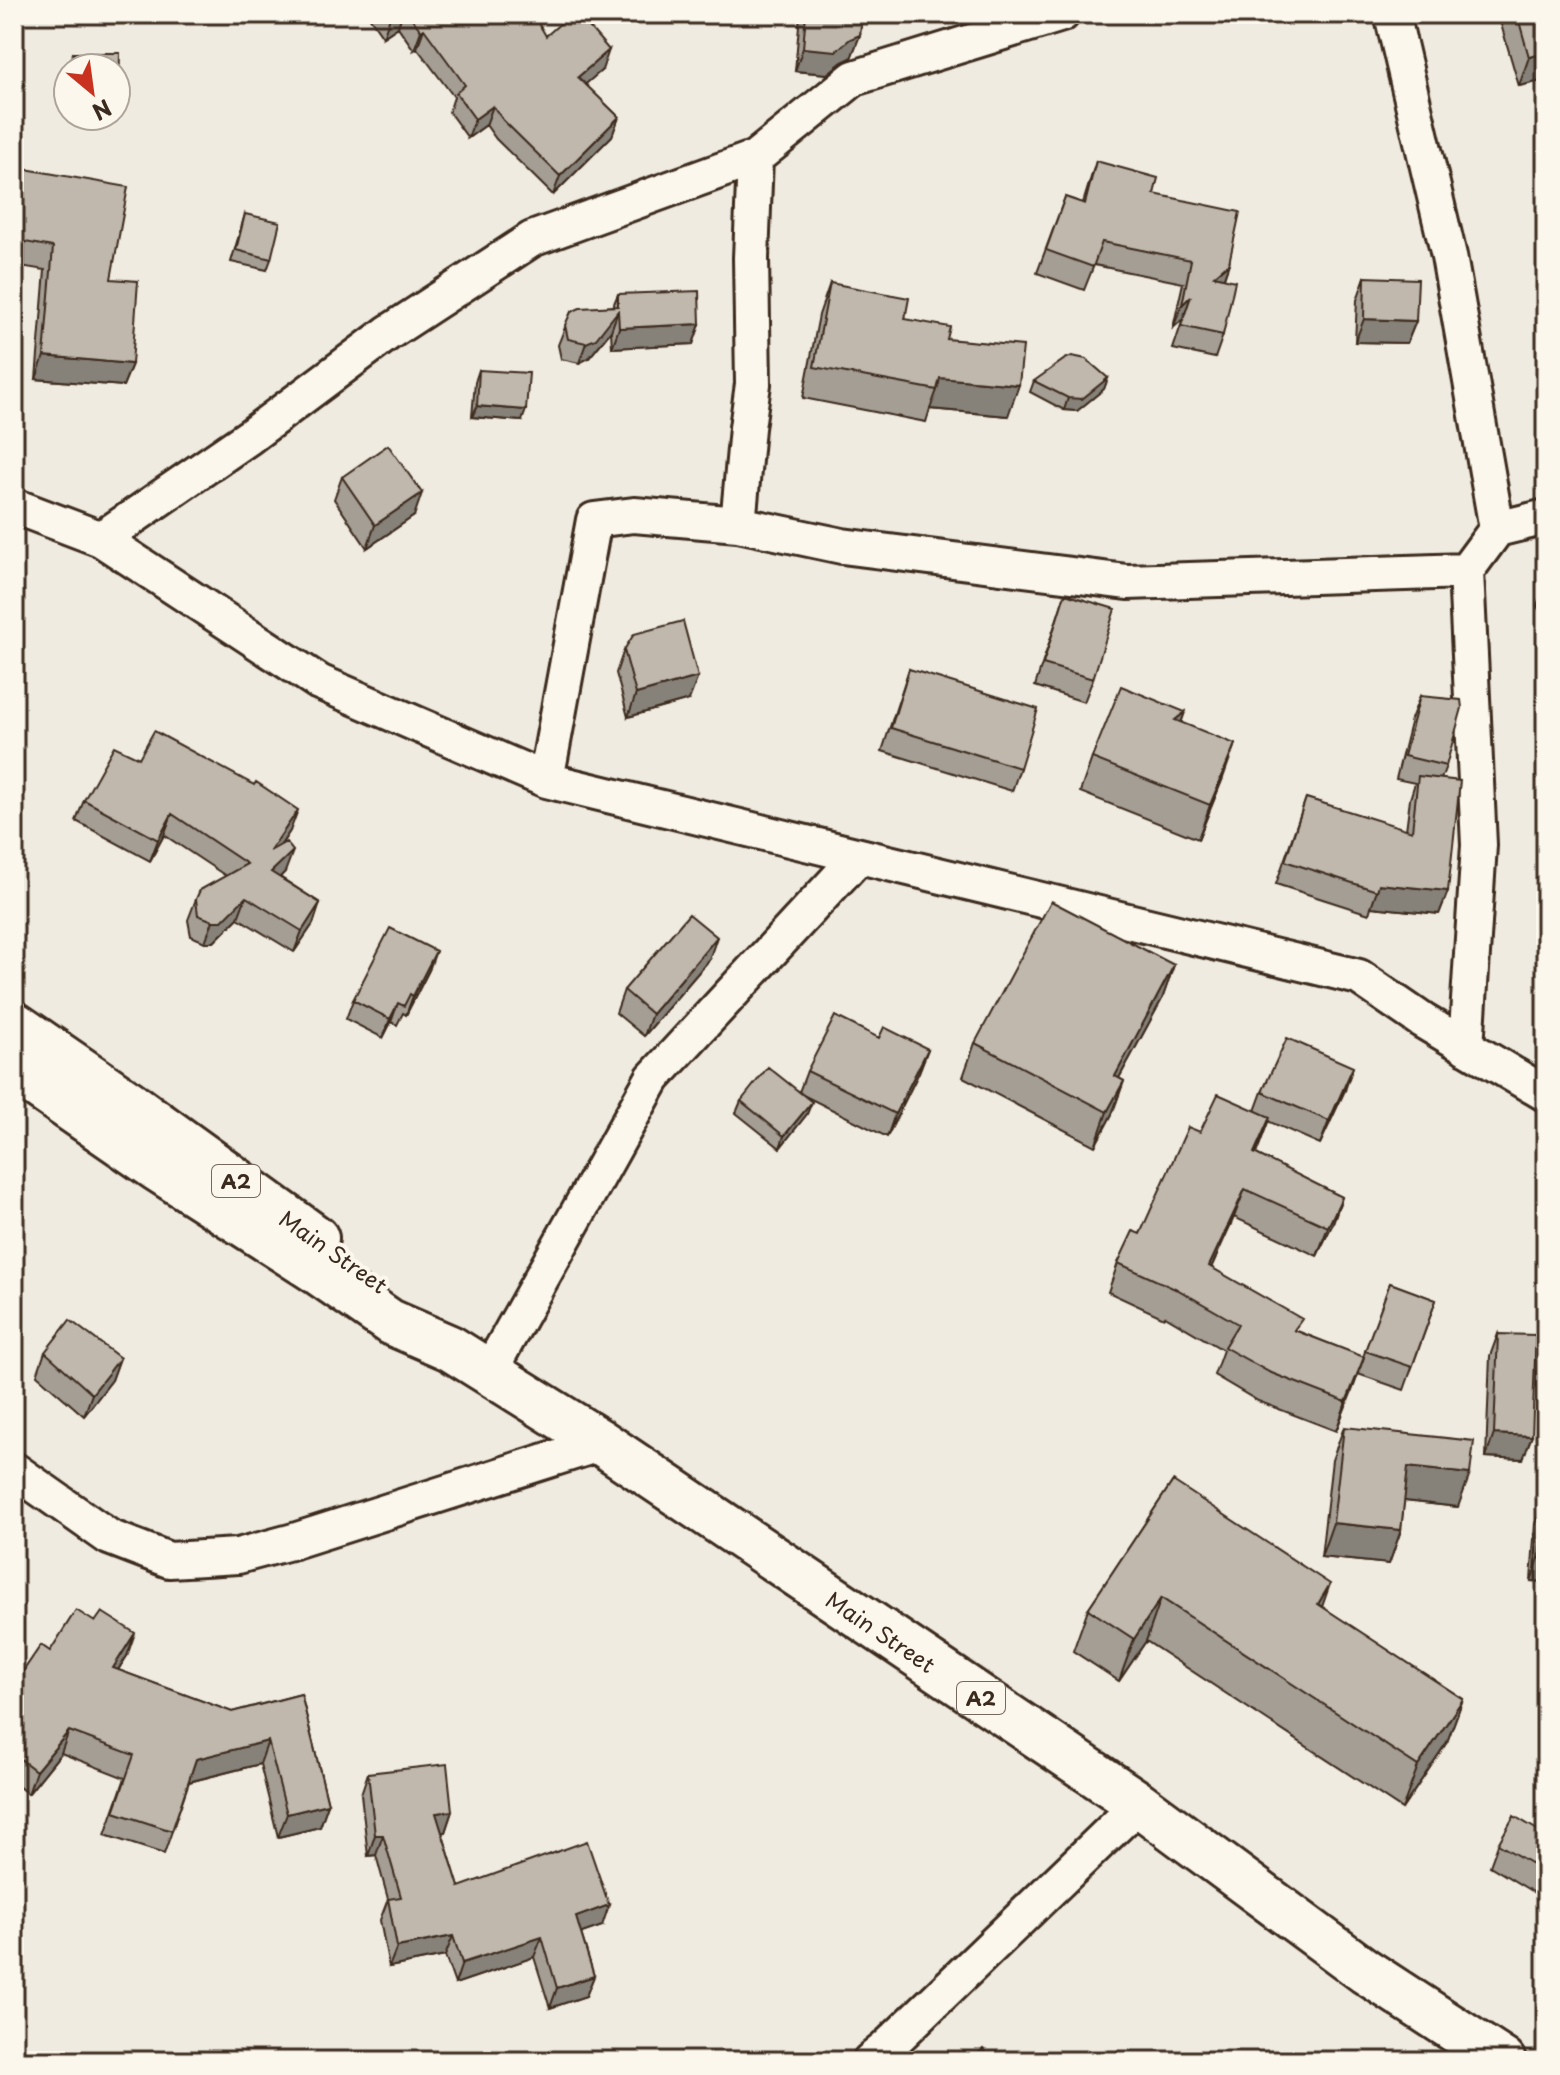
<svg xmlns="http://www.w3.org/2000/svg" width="1560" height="2075" font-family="'Playpen Sans',sans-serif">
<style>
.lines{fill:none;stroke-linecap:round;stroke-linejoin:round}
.minor-casing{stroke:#3b2a1e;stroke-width:40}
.trunk-casing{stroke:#3b2a1e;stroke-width:50}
.minor{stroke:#fbf7ec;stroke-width:34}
.trunk{stroke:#fbf7ec;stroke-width:44}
.wall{fill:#a59e95;stroke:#3b2a1e;stroke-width:2}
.shaded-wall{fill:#868179;stroke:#3b2a1e;stroke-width:2}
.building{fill:#c0b8ad;stroke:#3b2a1e;stroke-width:2}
.labels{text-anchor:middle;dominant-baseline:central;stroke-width:8;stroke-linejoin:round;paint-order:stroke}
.shield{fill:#fbf7ec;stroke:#75685c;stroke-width:2}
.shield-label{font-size:20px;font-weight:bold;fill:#3b2a1e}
.street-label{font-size:22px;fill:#3b2a1e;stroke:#fbf7ec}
</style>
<rect width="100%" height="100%" fill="#f0ebe0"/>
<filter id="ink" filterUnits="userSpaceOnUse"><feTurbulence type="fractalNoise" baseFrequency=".0125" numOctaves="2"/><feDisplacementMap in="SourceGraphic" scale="16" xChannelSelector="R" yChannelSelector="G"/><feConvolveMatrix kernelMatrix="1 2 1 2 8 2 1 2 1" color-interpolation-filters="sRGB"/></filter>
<g filter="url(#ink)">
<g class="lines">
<defs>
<path id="minor" d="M1392 14 1449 256 1497 529 1466 571 1479 845 1466 1047
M14 506 101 539 249 437 388 333 532 239 755 158 854 78 1062 14
M738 524 747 428 753 384 751 258 755 158
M1497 529 1546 517
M101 539 319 682 546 780 1359 977 1423 1021 1546 1094
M546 780 594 520 634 515 738 524 842 546 1127 582 1466 571
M489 1372 653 1078 859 856
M14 1470 109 1537 169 1560 238 1556 294 1541 602 1443
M870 2061 886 2048 1139 1804"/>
<g id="trunk">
<path d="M14 1024 132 1105 316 1238"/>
<path id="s1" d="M14 1070 156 1168 315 1270 390 1322 450 1348 602 1443 1139 1804 1365 1971 1503 2061"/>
</g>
</defs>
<use href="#minor" class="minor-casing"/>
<use href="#trunk" class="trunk-casing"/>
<use href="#minor" class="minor"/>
<use href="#trunk" class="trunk"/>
</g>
<path class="wall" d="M93 14H104L101 19Z
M367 14H483L486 19 546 36 602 70 585 84 619 117 612 136 553 195 496 139 486 125 468 138 449 112 454 97 417 48 414 50 398 27 383 37Z
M800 14H862L860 35 851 58 842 62 827 74 795 71Z
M1498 14H1546V80L1519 86Z
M73 53 116 68H68Z
M1096 161 1154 194 1229 263 1224 278 1223 335 1215 358 1173 349 1183 319 1173 328 1183 283 1094 265 1084 290 1037 273 1065 197 1083 203Z
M14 167 111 279 132 364 123 386 36 379 45 270 14 265Z
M245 214 271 259 267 270 231 262Z
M1365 277 1416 321 1407 343 1355 342 1357 300Z
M830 283 947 339 1008 416 930 409 926 422 803 398 819 315Z
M618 294 700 324 693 344 612 348 611 331 589 358 579 363 561 359 558 345 571 312 613 306Z
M479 370 522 421 472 417 475 382Z
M1108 378 1104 389 1077 411 1064 410 1030 392 1034 381Z
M342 477 414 516 367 548 334 499Z
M1546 584V623L1537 606 1544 585Z
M1065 594 1093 679 1084 702 1035 686Z
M624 650 689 700 628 717 616 673Z
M909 669 1020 768 1012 791 882 751Z
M1420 696 1446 766 1441 779 1448 891 1439 914 1371 907 1369 914 1276 884 1306 798 1406 830 1410 799 1415 783 1396 779 1411 719Z
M1185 712 1181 723 1223 778 1198 839 1080 792 1092 758Z
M139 758 290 831 281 845 285 872 280 877 320 903 313 924 294 952 238 918 214 942H205L191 936 188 920 196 899 226 876 164 835 150 861 76 821 84 800Z
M709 960 644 1036 616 1013 624 990Z
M1174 965 1162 999 1119 1078 1124 1081 1112 1114 1095 1146 963 1077 975 1043Z
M429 970 406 1015 403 1013 397 1025 391 1022 383 1038 346 1019 353 1000Z
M879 1038 928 1049 919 1072 887 1137 805 1096 807 1114 780 1148 736 1113 741 1101 799 1092 807 1071Z
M1345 1090 1320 1144 1268 1121 1256 1154 1342 1197 1332 1225 1317 1256 1234 1217 1211 1267 1297 1331 1363 1357 1390 1283 1436 1300 1404 1390 1358 1374 1336 1431 1258 1401 1214 1375 1223 1350 1165 1316 1164 1318 1108 1292 1118 1263 1140 1234 1200 1132 1255 1111 1262 1092Z
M1498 1334 1523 1459 1486 1457 1490 1356Z
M45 1352 120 1358 112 1380 84 1416 37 1375Z
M1344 1427 1458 1507 1404 1501 1401 1530 1389 1564 1321 1557 1332 1460Z
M1173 1481 1322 1607 1463 1699 1447 1742 1402 1809 1146 1641 1119 1681 1073 1651 1088 1609Z
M1544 1501H1546V1582L1531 1581 1535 1524Z
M50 1651 127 1656 118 1670 232 1712 301 1694 328 1804 320 1827 278 1837 260 1764 189 1782 164 1854 105 1835 125 1778 61 1753 28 1794 14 1783V1678L17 1680Z
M368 1773 452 1811 445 1832H442L459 1887 602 1926 581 1933 594 1976 586 1996 550 2008 534 1957 455 1984 445 1956 389 1967 380 1920 388 1899 376 1855 368 1856 361 1794Z
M1546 1835V1900L1490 1866 1498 1844Z"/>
<path class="shaded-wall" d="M395 14H402L398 27 383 37 390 17Z
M424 29 417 48 414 50 421 31Z
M860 35 851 58 842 62 827 74 795 71 803 48 850 39Z
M609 50 602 70 571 97 578 77Z
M1546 53V80L1519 86 1529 57Z
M493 106 486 125 468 138 475 119Z
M619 117 612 136 553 195 560 176Z
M1229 263 1221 286 1214 276Z
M1191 296 1183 319 1173 328 1182 305Z
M618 311 611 331 589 358 579 363 586 343Z
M1364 319 1416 321 1407 343 1355 342Z
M700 324 693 344 612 348 619 328Z
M44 356 132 364 123 386 36 379Z
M940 378 1019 385 1008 416 930 409 937 390Z
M1108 378 1104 389 1077 411 1064 410 1068 398Z
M477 406 526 410 522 421 472 417Z
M422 493 414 516 367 548 375 525Z
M698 677 689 700 628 717 636 694Z
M1185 712 1173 745 1175 720Z
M1235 744 1223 778 1198 839 1210 805Z
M298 810 290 831 263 872 270 851Z
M172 814 164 835 150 861 158 840Z
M293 851 285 872 264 893 271 872Z
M1379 884 1448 891 1439 914 1371 907Z
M246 897 238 918 214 942H205L213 921Z
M320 903 313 924 294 952 302 931Z
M717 937 709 960 644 1036 652 1014Z
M436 951 429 970 406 1015 413 996Z
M1174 965 1162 999 1102 1109 1115 1076Z
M398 1003 391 1022 383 1038 390 1019Z
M928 1049 919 1072 887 1137 895 1114Z
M1353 1067 1345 1090 1320 1144 1329 1121Z
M1124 1081 1112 1114 1095 1146 1107 1112Z
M812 1102 807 1114 780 1148 784 1136Z
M1270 1117 1259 1146 1243 1182 1254 1153Z
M1245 1189 1234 1217 1199 1295 1209 1266Z
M1342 1197 1332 1225 1317 1256 1328 1227Z
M1364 1357 1354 1386 1336 1431 1346 1402Z
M120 1358 112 1380 84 1416 92 1394Z
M1494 1434 1532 1436 1523 1459 1486 1457Z
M1408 1467 1470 1474 1458 1507 1396 1500Z
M1333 1523 1401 1530 1389 1564 1321 1557Z
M1539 1558 1546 1559V1582L1531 1581Z
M1330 1584 1315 1627 1318 1604Z
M1161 1598 1146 1641 1119 1681 1134 1639Z
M135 1633 127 1656 104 1691 113 1668Z
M1463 1699 1447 1742 1402 1809 1418 1766Z
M69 1731 61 1753 28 1794 36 1771Z
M268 1741 260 1764 188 1782 196 1759Z
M328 1804 320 1827 278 1837 287 1814Z
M452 1811 445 1832 429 1833 436 1813Z
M375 1835H383L376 1855 368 1856Z
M609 1905 602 1926 568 1938 576 1917Z
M453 1936 445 1956 389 1967 397 1947Z
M542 1937 534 1957 455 1984 462 1963Z
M594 1976 586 1996 550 2008 557 1988Z"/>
<path class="building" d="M409 14H483L486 19 493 14H533L546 36 571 14H578L609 50 578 77 619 117 560 176 503 120 493 106 475 119 456 93 465 85 424 29 421 31Z
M806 14H862L860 35 850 39 836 51 803 48Z
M1517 14H1546V53L1529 57Z
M73 53H120L119 92H116V68H72Z
M1096 161 1158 178 1154 194 1240 212 1229 263 1214 276 1235 281 1223 335 1181 326 1191 296 1182 305 1191 260 1102 242 1093 267 1046 250 1065 197 1085 204Z
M14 167 128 187 111 279 138 281 132 364 44 356 53 247 14 240Z
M245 214 280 222 271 259 236 250Z
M1365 277 1418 279 1416 321 1364 319Z
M830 283 909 298 905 319 950 327 947 339 1023 346 1019 385 940 378 937 390 814 367Z
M699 291 700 324 619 328 618 311 596 339 586 343 568 339 565 325 571 312 580 308 618 306V294Z
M1072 356 1086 359 1108 378 1082 399 1068 398 1034 381 1065 359Z
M479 370 529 373 526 410 477 406Z
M388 445 422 493 375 525 342 477Z
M1065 594 1115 609 1093 679 1043 664Z
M683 621 698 677 636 694 624 650 634 634Z
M909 669 1038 709 1020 768 891 728Z
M1121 686 1185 712 1175 720 1235 744 1210 805 1092 758Z
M1420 696 1461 700 1462 708 1446 766 1404 756Z
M154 731 254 785 256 782 298 810 270 851 286 842 293 851 271 872 320 903 302 931 246 897 222 921H213L198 915 196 899 200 890 247 864 172 814 158 840 84 800 114 746 139 758Z
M1418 776 1460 781 1448 891 1379 884 1377 891 1285 861 1306 798 1412 831Z
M1051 901 1174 965 1115 1076 1124 1081 1107 1112 975 1043Z
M689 914 717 937 652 1014 624 990Z
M390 928 436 951 413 996 410 994 404 1006 398 1003 390 1019 353 1000Z
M835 1016 879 1038 884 1027 928 1049 895 1114 807 1071Z
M1287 1038 1353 1067 1329 1121 1262 1092Z
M768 1067 812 1102 784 1136 741 1101Z
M1218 1094 1270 1117 1254 1153 1342 1197 1328 1227 1245 1189 1209 1266 1302 1319 1294 1330 1364 1357 1346 1402 1269 1372 1224 1347 1238 1324 1175 1288V1289L1118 1263 1133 1231 1140 1234 1188 1127 1200 1132Z
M1390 1283 1436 1300 1412 1367 1365 1351Z
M70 1320 120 1358 92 1394 45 1352Z
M1498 1334 1536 1335 1532 1436 1494 1434Z
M1344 1427 1474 1441 1470 1474 1408 1467 1401 1530 1333 1523Z
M1173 1481 1330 1584 1318 1604 1463 1699 1418 1766 1161 1598 1134 1639 1088 1609Z
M1544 1501H1546V1559L1539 1558Z
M76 1610 95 1622 102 1612 135 1633 113 1668 232 1712 301 1694 328 1804 287 1814 268 1741 196 1759 172 1831 114 1812 134 1755 69 1731 36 1771 14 1754V1678L17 1680 41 1645 50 1651Z
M447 1764 452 1811 436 1813 459 1887 587 1841 609 1905 576 1917 594 1976 557 1988 542 1937 462 1963 453 1936 397 1947 388 1899 401 1897 383 1835H375L368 1773Z
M1514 1816 1546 1835V1872L1498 1844Z
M983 2049 993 2061H970Z"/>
</g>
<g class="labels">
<g class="shield">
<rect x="212" y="1165" width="48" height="32" rx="6"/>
<rect x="957" y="1682" width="48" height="32" rx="6"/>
</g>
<g class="shield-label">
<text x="236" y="1181">A2</text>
<text x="981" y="1698">A2</text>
</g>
<g class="street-label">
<text transform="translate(334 1251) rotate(35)">Main Street</text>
<text stroke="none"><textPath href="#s1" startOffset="1034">Main Street</textPath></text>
</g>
</g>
<rect width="1560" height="2075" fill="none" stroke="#fbf7ec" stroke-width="48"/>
<rect x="24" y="24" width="1512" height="2027" fill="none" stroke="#3b2a1e" stroke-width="3" filter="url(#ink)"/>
<g transform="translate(92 92) rotate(151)"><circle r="38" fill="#fbf7ec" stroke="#aea59a" stroke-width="2"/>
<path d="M0-6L14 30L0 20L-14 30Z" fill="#c8321e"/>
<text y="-12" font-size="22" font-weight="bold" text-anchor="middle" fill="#3b2a1e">N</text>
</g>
</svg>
